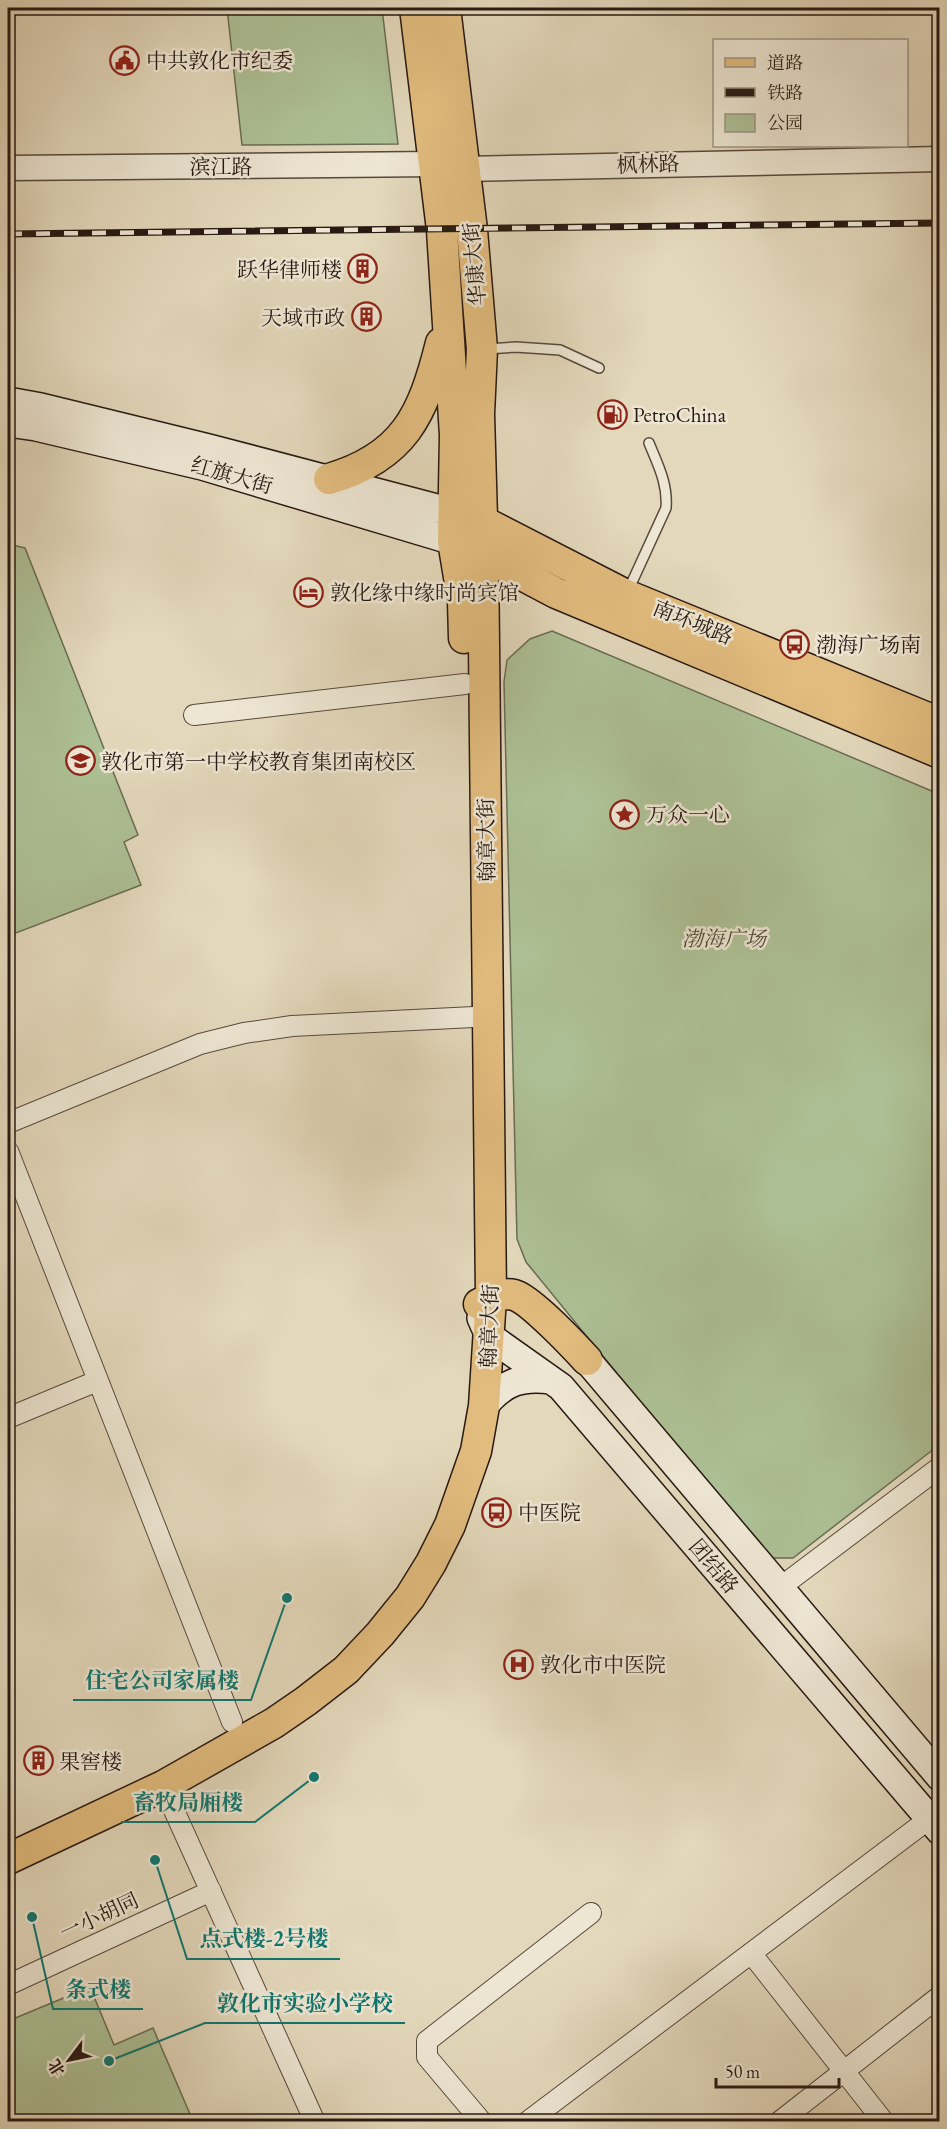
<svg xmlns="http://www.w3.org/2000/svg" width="947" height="2129" font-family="'EB Garamond','Noto Serif SC',serif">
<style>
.green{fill:#adc095;stroke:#6a6c54;stroke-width:1.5}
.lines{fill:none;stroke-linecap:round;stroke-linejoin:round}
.service-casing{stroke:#57493d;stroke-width:12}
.minor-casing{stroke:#57493d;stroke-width:22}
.tertiary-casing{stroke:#57493d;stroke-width:27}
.secondary-casing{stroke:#281913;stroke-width:30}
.primary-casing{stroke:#281913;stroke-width:33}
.service{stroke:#ede6d3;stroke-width:9}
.minor{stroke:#ede6d3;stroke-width:20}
.tertiary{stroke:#ede6d3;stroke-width:24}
.secondary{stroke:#ede6d3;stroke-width:27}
.primary{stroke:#e2bc7e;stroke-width:30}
.rail-casing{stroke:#281913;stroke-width:7}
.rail{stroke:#ede6d3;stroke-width:4.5;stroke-dasharray:14;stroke-linecap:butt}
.labels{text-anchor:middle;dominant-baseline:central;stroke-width:5;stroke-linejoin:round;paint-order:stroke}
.poi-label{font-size:21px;fill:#281913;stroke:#ede6d3;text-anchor:start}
.street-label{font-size:21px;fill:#281913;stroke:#ede6d3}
.park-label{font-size:21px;font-style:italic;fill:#504b3a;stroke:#ede6d3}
.leader{fill:none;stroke:#0f766e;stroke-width:2}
.callout-dot{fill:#0f766e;stroke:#ede6d3;stroke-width:2}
.callout-label{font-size:22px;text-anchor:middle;font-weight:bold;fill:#0f766e;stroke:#ede6d3;stroke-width:5;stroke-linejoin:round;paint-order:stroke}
</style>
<rect width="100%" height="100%" fill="#e3d8bb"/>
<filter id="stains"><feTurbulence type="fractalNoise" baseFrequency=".00333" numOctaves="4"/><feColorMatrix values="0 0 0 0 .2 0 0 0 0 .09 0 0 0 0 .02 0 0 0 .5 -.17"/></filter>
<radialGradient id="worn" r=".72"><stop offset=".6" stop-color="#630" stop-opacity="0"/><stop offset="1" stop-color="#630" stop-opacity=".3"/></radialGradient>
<path class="green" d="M227 8H382L398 144 242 145Z
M8 544 25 548 138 835 124 842 141 885 8 936Z
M552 631 939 794V1445L793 1558H773L763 1552 526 1262 517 1239 504 682 507 660 530 639Z
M90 1987 114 2045 153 2028 193 2121H8V2021Z"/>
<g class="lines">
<defs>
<path id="service" d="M486 349 516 347 560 350 599 368
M627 593 666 508C668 484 658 465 649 443"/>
<path id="minor" d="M194 715 465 684
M8 1123 200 1044 244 1033 292 1026 474 1017
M8 1151 232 1722
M8 1418 97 1381
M778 1589 940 1467
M163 1786 315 2122
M751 1953 884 2122
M8 1985 211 1891
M482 2122 427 2057V2041L591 1913
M527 2122 929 1819
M779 2122 940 1996"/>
<path id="tertiary" d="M8 168 435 164
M465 169 940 159"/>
<path id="secondary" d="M8 401 41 407 209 448 452 512
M8 423 36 427 202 466 453 541
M481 1318 489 1336 561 1387 940 1831
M587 1360 940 1777
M484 1406C504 1382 521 1376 551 1380"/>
<path id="primary" d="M415 8 442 230 455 435 453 541 463 601 464 638
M329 479C404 457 423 415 441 343
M467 516 482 521 626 595 940 723
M467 546 556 593 940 753
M479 1304C488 1299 503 1292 514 1295 530 1299 575 1347 587 1360
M8 1859 163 1786 274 1723 306 1701 346 1670 380 1634 410 1597 431 1563 450 1525 476 1451 484 1406 491 1297 483 553 479 414 482 349 472 230 445 8"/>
</defs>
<use href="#service" class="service-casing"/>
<use href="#minor" class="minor-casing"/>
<use href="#tertiary" class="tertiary-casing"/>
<use href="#secondary" class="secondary-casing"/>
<use href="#primary" class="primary-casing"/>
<use href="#service" class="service"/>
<use href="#minor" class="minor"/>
<use href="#tertiary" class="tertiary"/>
<use href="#secondary" class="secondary"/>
<use href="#primary" class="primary"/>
<defs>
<path id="rail" d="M8 234 940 223"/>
</defs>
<use href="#rail" class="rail-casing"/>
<use href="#rail" class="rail"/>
</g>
<defs>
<symbol id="civic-ring" viewBox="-11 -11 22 22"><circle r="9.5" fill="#ede6d3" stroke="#8f2418" stroke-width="1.5"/><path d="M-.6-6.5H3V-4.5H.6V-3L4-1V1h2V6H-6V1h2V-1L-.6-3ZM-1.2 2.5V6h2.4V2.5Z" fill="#8f2418"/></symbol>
<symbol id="building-ring" viewBox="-11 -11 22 22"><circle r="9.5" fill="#ede6d3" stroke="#8f2418" stroke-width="1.5"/><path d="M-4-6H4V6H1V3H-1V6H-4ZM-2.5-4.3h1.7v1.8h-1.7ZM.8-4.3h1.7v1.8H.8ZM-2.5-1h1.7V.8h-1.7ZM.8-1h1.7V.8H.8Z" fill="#8f2418"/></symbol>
<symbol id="fuel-ring" viewBox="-11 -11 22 22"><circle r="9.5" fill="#ede6d3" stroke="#8f2418" stroke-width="1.5"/><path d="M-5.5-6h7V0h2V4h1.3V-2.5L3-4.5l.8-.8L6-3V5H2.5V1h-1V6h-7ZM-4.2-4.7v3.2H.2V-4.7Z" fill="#8f2418"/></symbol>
<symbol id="hotel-ring" viewBox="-11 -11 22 22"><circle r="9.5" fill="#ede6d3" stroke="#8f2418" stroke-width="1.5"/><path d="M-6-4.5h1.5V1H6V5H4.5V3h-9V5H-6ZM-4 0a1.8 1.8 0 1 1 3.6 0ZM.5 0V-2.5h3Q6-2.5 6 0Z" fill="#8f2418"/></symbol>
<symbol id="bus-ring" viewBox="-11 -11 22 22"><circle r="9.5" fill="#ede6d3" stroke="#8f2418" stroke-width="1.5"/><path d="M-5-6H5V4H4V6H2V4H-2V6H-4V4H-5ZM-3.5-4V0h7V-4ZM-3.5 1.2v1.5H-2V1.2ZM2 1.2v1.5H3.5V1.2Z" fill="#8f2418"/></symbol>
<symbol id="school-ring" viewBox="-11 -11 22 22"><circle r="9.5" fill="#ede6d3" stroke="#8f2418" stroke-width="1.5"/><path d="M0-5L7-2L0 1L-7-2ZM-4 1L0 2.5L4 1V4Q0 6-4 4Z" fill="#8f2418"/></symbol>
<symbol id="sight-ring" viewBox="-11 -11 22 22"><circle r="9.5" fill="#ede6d3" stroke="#8f2418" stroke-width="1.5"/><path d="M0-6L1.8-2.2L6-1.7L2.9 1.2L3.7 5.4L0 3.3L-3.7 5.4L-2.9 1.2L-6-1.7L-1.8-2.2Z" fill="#8f2418"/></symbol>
<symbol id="hospital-ring" viewBox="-11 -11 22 22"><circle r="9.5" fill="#ede6d3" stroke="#8f2418" stroke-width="1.5"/><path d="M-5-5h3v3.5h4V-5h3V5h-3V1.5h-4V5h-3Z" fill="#8f2418"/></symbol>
</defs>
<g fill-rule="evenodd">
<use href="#civic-ring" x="108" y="44" width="33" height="33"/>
<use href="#building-ring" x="346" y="252" width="33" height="33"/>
<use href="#building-ring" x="350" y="300" width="33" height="33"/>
<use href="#fuel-ring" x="596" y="398" width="33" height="33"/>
<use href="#hotel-ring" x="292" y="576" width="33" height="33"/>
<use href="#bus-ring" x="778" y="628" width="33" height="33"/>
<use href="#school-ring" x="64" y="744" width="33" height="33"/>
<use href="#sight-ring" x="608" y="798" width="33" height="33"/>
<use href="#bus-ring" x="480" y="1496" width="33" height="33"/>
<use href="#hospital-ring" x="502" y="1648" width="33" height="33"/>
<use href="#building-ring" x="22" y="1744" width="33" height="33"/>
</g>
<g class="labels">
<g class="poi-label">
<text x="146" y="60">中共敦化市纪委</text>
<text x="342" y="269" text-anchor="end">跃华律师楼</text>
<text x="345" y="317" text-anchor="end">天域市政</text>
<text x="633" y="414">PetroChina</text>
<text x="330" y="592">敦化缘中缘时尚宾馆</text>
<text x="816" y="644">渤海广场南</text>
<text x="101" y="761">敦化市第一中学校教育集团南校区</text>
<text x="646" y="814">万众一心</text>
<text x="518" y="1512">中医院</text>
<text x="540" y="1664">敦化市中医院</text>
<text x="59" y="1761">果窖楼</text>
</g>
<g class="street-label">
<text transform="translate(648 164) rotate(-2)">枫林路</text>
<text x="221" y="166">滨江路</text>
<text transform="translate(474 264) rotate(-95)">华康大街</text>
<text transform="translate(232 475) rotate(16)">红旗大街</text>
<text transform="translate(693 622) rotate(22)">南环城路</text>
<text transform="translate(486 840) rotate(-91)">翰章大街</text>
<text transform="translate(489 1326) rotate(-88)">翰章大街</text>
<text transform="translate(714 1566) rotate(50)">团结路</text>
<text transform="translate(99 1916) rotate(-25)">一小胡同</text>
</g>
<g class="park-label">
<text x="724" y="938">渤海广场</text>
</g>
</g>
<path class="leader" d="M287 1598L251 1700H73M314 1777L255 1822H121M155 1860L187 1959H340M32 1917L53 2009H143M109 2061L205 2023H405"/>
<g class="callout-dot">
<circle cx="287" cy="1598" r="6"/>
<circle cx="314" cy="1777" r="6"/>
<circle cx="155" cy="1860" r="6"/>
<circle cx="32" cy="1917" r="6"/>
<circle cx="109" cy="2061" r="6"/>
</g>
<g class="callout-label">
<text x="162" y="1688">住宅公司家属楼</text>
<text x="188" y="1810">畜牧局厢楼</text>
<text x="264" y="1946">点式楼-2号楼</text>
<text x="98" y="1997">条式楼</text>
<text x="305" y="2011">敦化市实验小学校</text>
</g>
<rect width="947" height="2129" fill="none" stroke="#e3d8bb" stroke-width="30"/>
<rect x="9" y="9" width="929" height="2111" fill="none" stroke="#281913" stroke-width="3"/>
<rect x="15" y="15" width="917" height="2099" fill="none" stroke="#281913" stroke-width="1.5"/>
<rect x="713" y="39" width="195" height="108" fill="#ede6d3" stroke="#9e9486" stroke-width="1.5"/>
<rect x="725" y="58" width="30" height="9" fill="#e2bc7e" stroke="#9e9486" stroke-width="1.5"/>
<text x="767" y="69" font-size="18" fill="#281913">道路</text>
<rect x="725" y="88" width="30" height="9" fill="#281913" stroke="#9e9486" stroke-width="1.5"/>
<text x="767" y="99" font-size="18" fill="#281913">铁路</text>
<rect x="725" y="114" width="30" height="18" fill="#adc095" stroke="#9e9486" stroke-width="1.5"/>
<text x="767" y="129" font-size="18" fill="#281913">公园</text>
<g transform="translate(69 2060) rotate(238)" stroke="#ede6d3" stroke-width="4.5" paint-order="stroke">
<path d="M0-4.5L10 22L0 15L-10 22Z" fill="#281913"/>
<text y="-9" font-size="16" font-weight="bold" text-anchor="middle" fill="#281913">北</text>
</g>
<path d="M716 2078v9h123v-9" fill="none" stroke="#281913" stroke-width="3"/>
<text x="725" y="2078" font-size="18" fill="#281913" stroke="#ede6d3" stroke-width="4.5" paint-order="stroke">50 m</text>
<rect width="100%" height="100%" filter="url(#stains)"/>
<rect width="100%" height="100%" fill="url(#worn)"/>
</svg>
